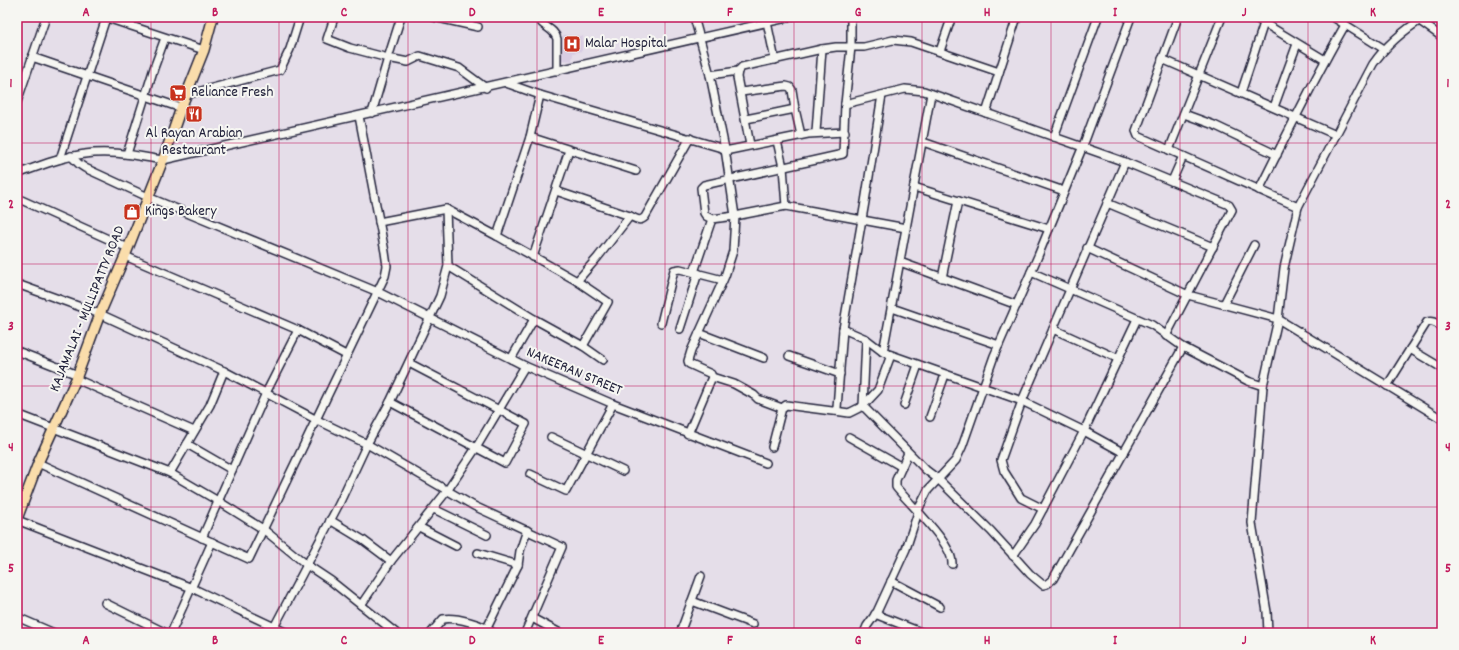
<svg xmlns="http://www.w3.org/2000/svg" width="1459" height="650" viewBox="0 0 1459 650" font-family="Dekko,sans-serif">
<style>
.built{fill:#d9cde3}
.lines{fill:none;stroke-linecap:round;stroke-linejoin:round}
.minor-casing{stroke:#22223b;stroke-width:10}
.major-casing{stroke:#22223b;stroke-width:12}
.minor{stroke:#f6f6f2;stroke-width:7}
.major{stroke:#faddab;stroke-width:9}
.grid{fill:none;stroke:#c2185b;stroke-width:1;stroke-opacity:0.55}
.labels{text-anchor:middle;dominant-baseline:central;stroke-width:4;stroke-linejoin:round;paint-order:stroke}
.poi-label{font-size:15px;fill:#22223b;stroke:#f6f6f2;text-anchor:start}
.street-label{font-size:15px;fill:#22223b;stroke:#f6f6f2}
.neatline{fill:none;stroke:#c2185b;stroke-width:1.5}
.grid-label{font-size:13px;text-anchor:middle;font-weight:bold;fill:#c2185b}
</style>
<rect width="100%" height="100%" fill="#e5dee9"/>
<filter id="ink" filterUnits="userSpaceOnUse"><feTurbulence type="fractalNoise" baseFrequency=".025" numOctaves="2"/><feDisplacementMap in="SourceGraphic" scale="8" xChannelSelector="R" yChannelSelector="G"/><feConvolveMatrix kernelMatrix="1 2 1 2 8 2 1 2 1" color-interpolation-filters="sRGB"/></filter>
<g filter="url(#ink)">
<path class="built" d="M563 35 583 36 582 51 573 53 572 61 561 60Z"/>
<g class="lines">
<g class="minor-casing">
<g id="minor">
<path d="M104 17 204 50"/>
<path d="M331 17 334 18 327 39 350 48 388 58 372 113"/>
<path d="M401 17 388 58 408 62 420 56 459 68 486 88"/>
<path d="M434 17 478 27"/>
<path d="M539 17C540 27 554 27 557 39V71"/>
<path d="M851 17V47L845 104 843 154 704 185 701 188 704 213 706 216 712 219 735 216 786 206 906 228"/>
<path d="M1178 17 1136 131 1138 136 1298 207"/>
<path d="M1254 17 1325 60"/>
<path d="M1333 17 1384 49"/>
<path d="M1414 17 1442 37"/>
<path d="M767 22 775 60"/>
<path d="M940 51 950 22V17"/>
<path d="M32 57 181 108"/>
<path d="M1162 59 1336 135"/>
<path d="M710 75 738 71"/>
<path d="M506 83 540 95 725 149"/>
<path d="M741 92 786 86 790 87 792 90 795 109 801 135"/>
<path d="M1241 93 1264 23"/>
<path d="M931 94 883 352 1022 401 1084 431 1124 453"/>
<path d="M186 95 280 70 290 49 300 17"/>
<path d="M540 95 530 137 497 236 577 281 598 257 630 216C636 219 640 222 645 217L690 138"/>
<path d="M17 102 46 17"/>
<path d="M845 104 905 89 924 91 1125 162 1022 401 1001 460 1004 471 1021 498 1043 509"/>
<path d="M1274 107 1297 44"/>
<path d="M986 113 1017 17"/>
<path d="M1184 114 1214 125 1277 155"/>
<path d="M746 119 795 109"/>
<path d="M816 132 822 49"/>
<path d="M530 137 636 171"/>
<path d="M1054 137 1098 17"/>
<path d="M777 141 783 167 786 206"/>
<path d="M923 142 1064 191"/>
<path d="M750 145 737 77 738 71 742 67 822 49 836 47H864L893 40 911 42 999 72"/>
<path d="M1169 150 1222 17"/>
<path d="M725 151 808 134 845 132"/>
<path d="M127 154 154 68 165 38"/>
<path d="M71 156 79 164 85 168 148 197 378 292 525 366 613 404 766 463"/>
<path d="M60 159 106 18"/>
<path d="M1125 162 1229 205 1232 210 1166 336"/>
<path d="M17 174C39 166 62 157 85 154 111 150 137 156 163 160L791 17"/>
<path d="M1172 181 1183 156"/>
<path d="M914 187 1049 229"/>
<path d="M1259 190C1287 134 1314 79 1345 25"/>
<path d="M556 191 630 216"/>
<path d="M17 198 128 248"/>
<path d="M1107 203 1213 247"/>
<path d="M379 222 446 209 497 236"/>
<path d="M1087 248 1188 295 1278 319 1442 419"/>
<path d="M125 256 298 330 346 355"/>
<path d="M533 257 569 150"/>
<path d="M900 262 1017 305"/>
<path d="M448 266 534 319 583 346 603 360"/>
<path d="M694 272 712 219"/>
<path d="M1031 272 1152 325 1183 347 1248 381 1263 386"/>
<path d="M942 278 958 201"/>
<path d="M577 281 608 302 583 346"/>
<path d="M17 284 100 314 224 371 315 419 367 444 474 506 562 547 525 633"/>
<path d="M1224 304 1254 245"/>
<path d="M892 308 999 345"/>
<path d="M661 323 674 270 680 269 723 280"/>
<path d="M680 329 698 273"/>
<path d="M843 329 866 339 883 352"/>
<path d="M1053 329 1119 359"/>
<path d="M699 333 764 358"/>
<path d="M1410 349 1442 368"/>
<path d="M17 351 78 375"/>
<path d="M891 355 878 390 863 406 926 470 938 479 991 531 1030 574 1043 585 1047 584 1053 579 1183 347"/>
<path d="M789 356 840 374"/>
<path d="M511 359 534 319"/>
<path d="M712 377 734 384 754 395 758 399 782 408"/>
<path d="M76 379 194 431"/>
<path d="M1387 386 1427 322C1433 320 1437 324 1442 327"/>
<path d="M390 402 505 463 526 424 409 363"/>
<path d="M904 405 918 365"/>
<path d="M835 411 849 413 863 406 866 339"/>
<path d="M17 414 170 473 218 501 263 529 307 565 331 581 396 633"/>
<path d="M930 417 945 375"/>
<path d="M688 434 712 377 711 374 689 364 688 361 691 351 725 276 733 251 735 216 725 149 710 75 694 17"/>
<path d="M551 437 623 471"/>
<path d="M849 437 902 467"/>
<path d="M187 444 232 470"/>
<path d="M772 447 782 408 786 405 832 411H835L837 408 843 329 865 202 882 95"/>
<path d="M908 453 896 480V487C909 504 953 543 952 564"/>
<path d="M38 463 249 559 385 276 387 266 385 252 359 116"/>
<path d="M170 473 210 405 224 371"/>
<path d="M530 474 566 491 613 404"/>
<path d="M434 509 487 535"/>
<path d="M17 520 192 588 287 633"/>
<path d="M330 520 363 540 391 561"/>
<path d="M419 527 456 546"/>
<path d="M202 538 266 393 298 330"/>
<path d="M478 553 518 565"/>
<path d="M1013 556 1035 524 1084 431 1137 319"/>
<path d="M891 581 940 607"/>
<path d="M692 601 753 624"/>
<path d="M105 603 166 633"/>
<path d="M361 605 391 561 447 491 476 448 525 366"/>
<path d="M875 614 923 633"/>
<path d="M17 617 54 633"/>
<path d="M532 618 560 633"/>
<path d="M487 628 518 565 520 551 527 530"/>
<path d="M171 633 212 542"/>
<path d="M271 633 339 504 367 444 390 402 440 296 448 266 446 209"/>
<path d="M431 633 443 619C456 617 483 624 493 633"/>
<path d="M680 633 701 576"/>
<path d="M864 633 867 626 877 612 906 549 920 506 928 490 956 460 962 447 994 356 1038 256 1083 146 1131 17"/>
<path d="M1268 633 1267 612 1252 523 1263 386 1278 319 1284 268 1298 207 1373 64C1387 44 1404 30 1425 17"/>
</g>
</g>
<g class="major-casing">
<path id="major" d="M17 519 38 463 76 379 100 314 125 256 163 160 181 108 204 50 213 17"/>
</g>
<use href="#minor" class="minor"/>
<use href="#major" class="major"/>
</g>
</g>
<path class="grid" d="M151 17V633M279 17V633M408 17V633M537 17V633M665 17V633M794 17V633M922 17V633M1051 17V633M1180 17V633M1308 17V633M17 143H1442M17 264H1442M17 386H1442M17 507H1442"/>
<defs>
<g id="hospital-square" transform="scale(0.9)"><rect x="-9" y="-9" width="18" height="18" rx="4" fill="#c8321e" stroke="#f6f6f2"/><path d="M-5-5h3v3.5h4V-5h3V5h-3V1.5h-4V5h-3Z" fill="#fff"/></g>
<g id="supermarket-square" transform="scale(0.9)"><rect x="-9" y="-9" width="18" height="18" rx="4" fill="#c8321e" stroke="#f6f6f2"/><path d="M-6-5.5h2.5l.6 2H6L4.5 2H-2.5L-4.4-4H-6ZM-1.5 3.2a1.3 1.3 0 1 0 .1 0ZM3 3.2a1.3 1.3 0 1 0 .1 0Z" fill="#fff"/></g>
<g id="restaurant-square" transform="scale(0.9)"><rect x="-9" y="-9" width="18" height="18" rx="4" fill="#c8321e" stroke="#f6f6f2"/><path d="M-5-6h1v4h1v-4h1v4h1v-4h1v5L-1.5 .5V6h-2V.5L-5-1ZM5-6V6H3V1.5H1.5Q1.5-4 5-6Z" fill="#fff"/></g>
<g id="shop-square" transform="scale(0.9)"><rect x="-9" y="-9" width="18" height="18" rx="4" fill="#c8321e" stroke="#f6f6f2"/><path d="M-5-2.5h2.3a2.7 3.5 0 0 1 5.4 0H5L5.5 6h-11ZM-1.5-2.5h3a1.5 2.3 0 0 0-3 0Z" fill="#fff"/></g>
</defs>
<g fill-rule="evenodd">
<use href="#hospital-square" x="572" y="44"/>
<use href="#supermarket-square" x="178" y="93"/>
<use href="#restaurant-square" x="194" y="114"/>
<use href="#shop-square" x="132" y="212"/>
</g>
<g class="labels">
<g class="poi-label">
<text x="585" y="44">Malar Hospital</text>
<text x="191" y="93">Reliance Fresh</text>
<text x="194" y="134" text-anchor="middle">Al Rayan Arabian<tspan x="194" dy="17">Restaurant</tspan></text>
<text x="145" y="212">Kings Bakery</text>
</g>
<g class="street-label">
<text transform="translate(88 309) rotate(-68)">KAJAMALAI - MULLIPATTY ROAD</text>
<text transform="translate(574 372) rotate(23)">NAKEERAN STREET</text>
</g>
</g>
<rect width="1459" height="650" fill="none" stroke="#f6f6f2" stroke-width="44"/>
<rect x="22" y="22" width="1415" height="606" class="neatline"/>
<g class="grid-label">
<text x="86" y="16">A</text>
<text x="215" y="16">B</text>
<text x="344" y="16">C</text>
<text x="472" y="16">D</text>
<text x="601" y="16">E</text>
<text x="730" y="16">F</text>
<text x="858" y="16">G</text>
<text x="987" y="16">H</text>
<text x="1115" y="16">I</text>
<text x="1244" y="16">J</text>
<text x="1373" y="16">K</text>
<text x="11" y="87">1</text>
<text x="1448" y="87">1</text>
<text x="11" y="208">2</text>
<text x="1448" y="208">2</text>
<text x="11" y="330">3</text>
<text x="1448" y="330">3</text>
<text x="11" y="451">4</text>
<text x="1448" y="451">4</text>
<text x="11" y="572">5</text>
<text x="1448" y="572">5</text>
<text x="86" y="644">A</text>
<text x="215" y="644">B</text>
<text x="344" y="644">C</text>
<text x="472" y="644">D</text>
<text x="601" y="644">E</text>
<text x="730" y="644">F</text>
<text x="858" y="644">G</text>
<text x="987" y="644">H</text>
<text x="1115" y="644">I</text>
<text x="1244" y="644">J</text>
<text x="1373" y="644">K</text>
</g>
</svg>
